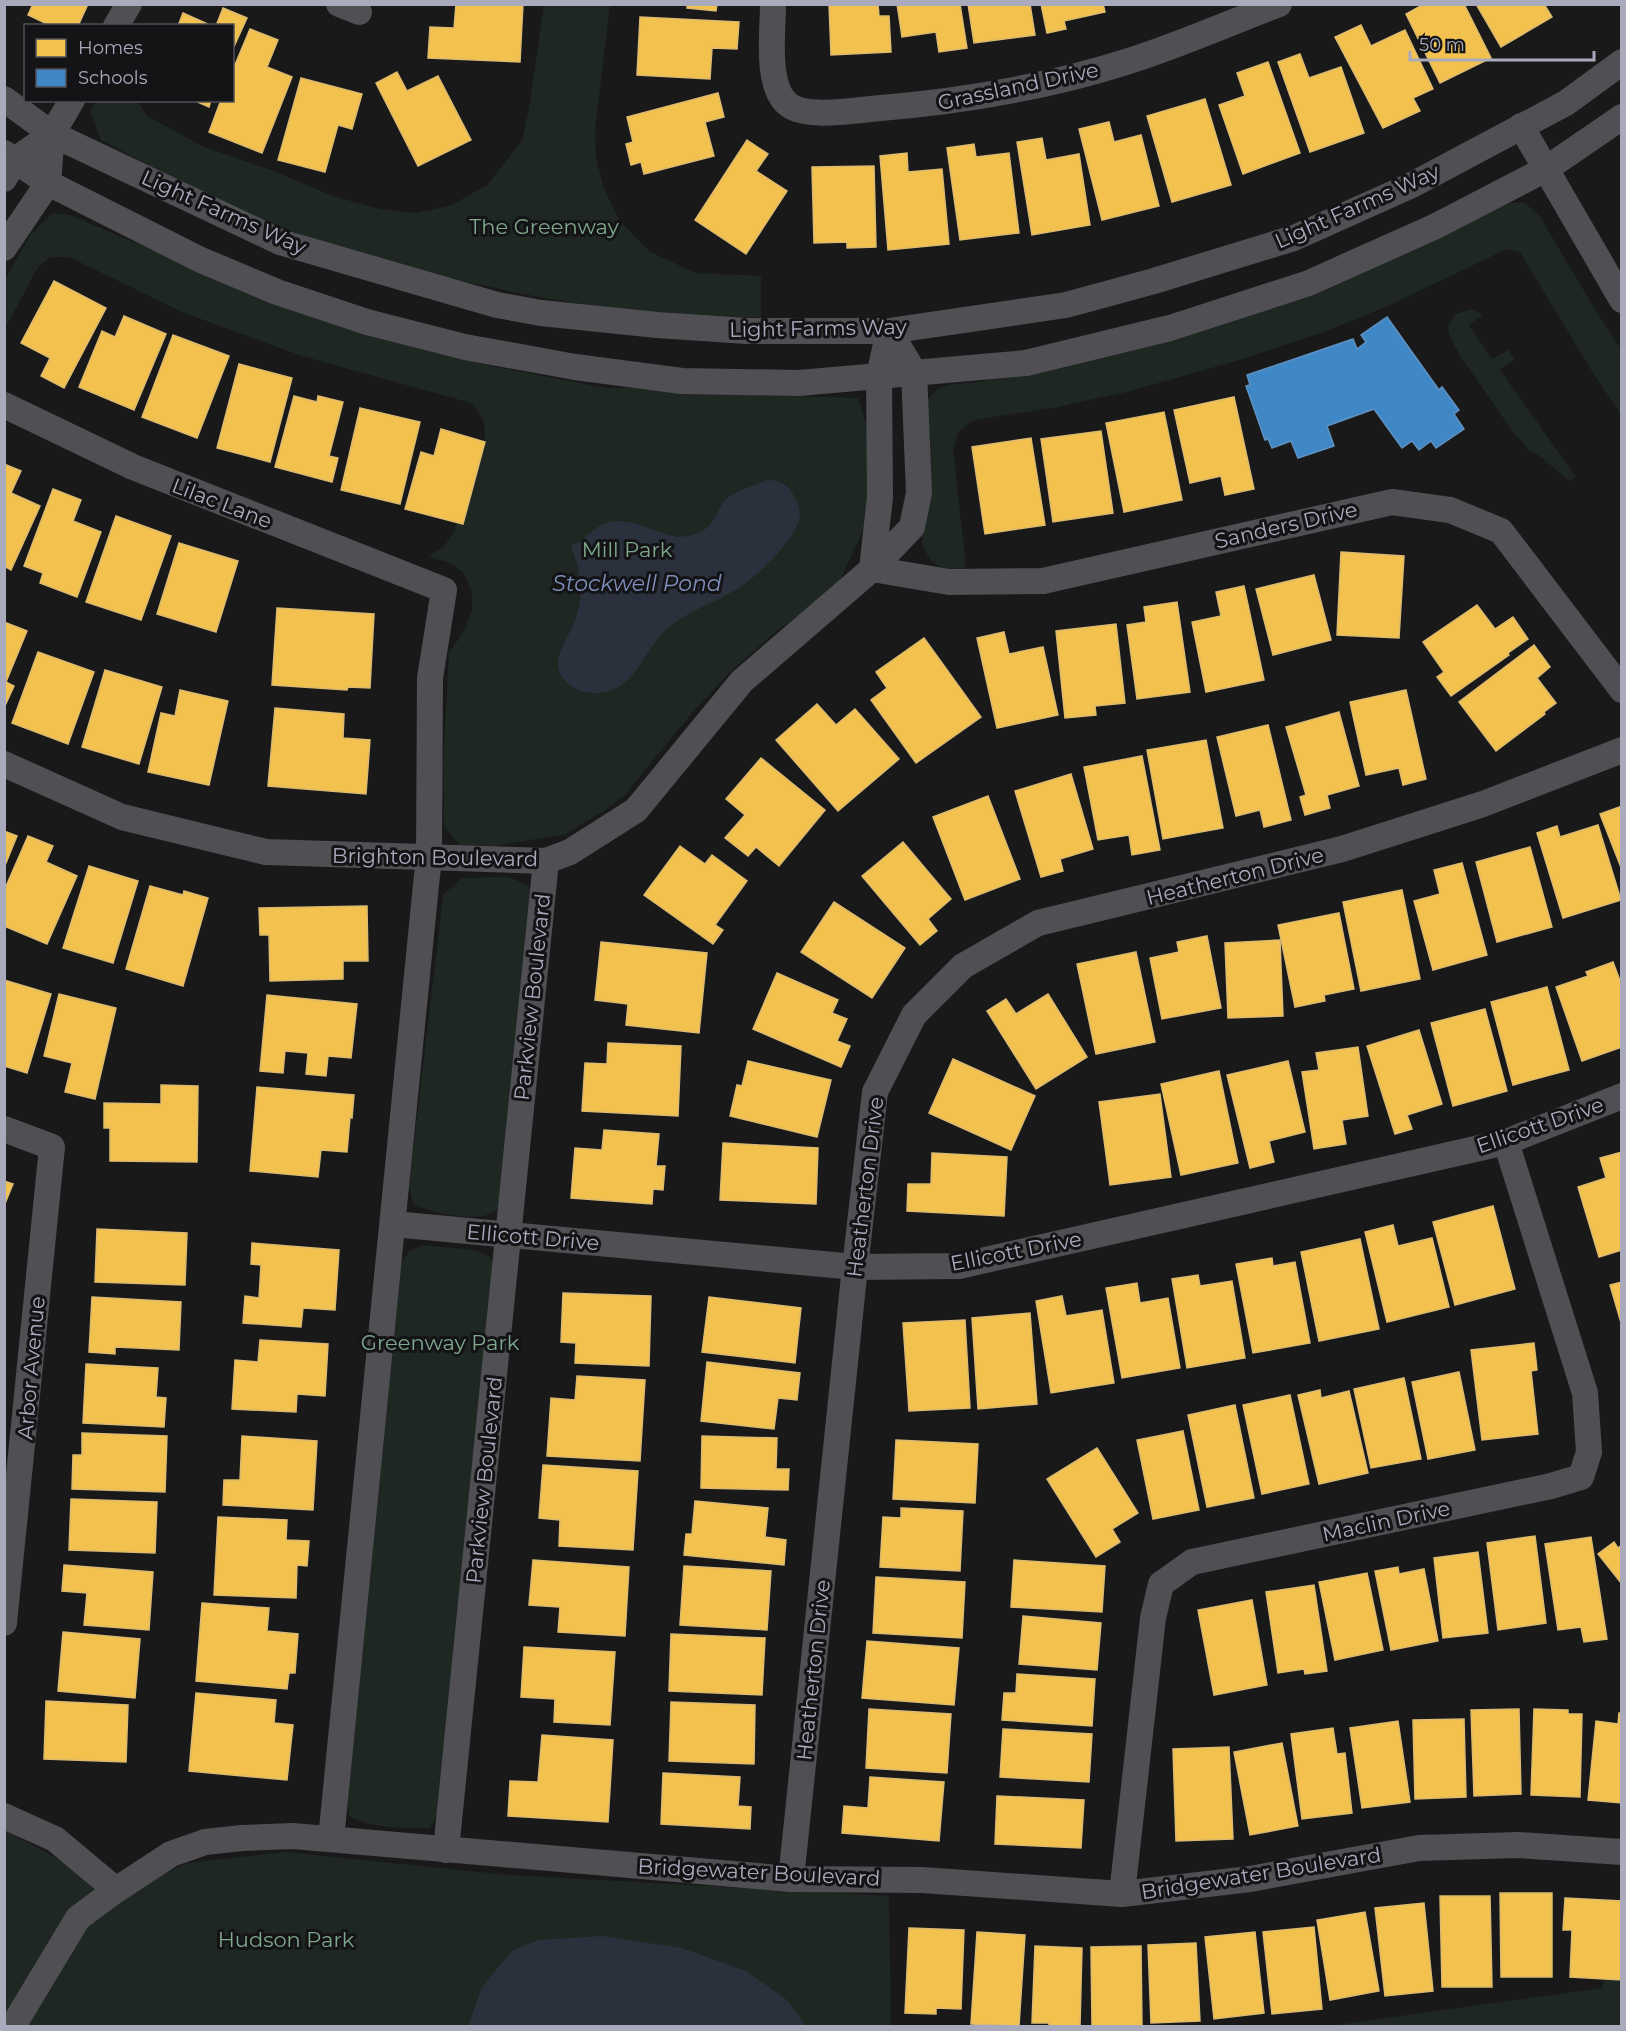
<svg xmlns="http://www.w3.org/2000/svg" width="1626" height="2031" viewBox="0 0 1626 2031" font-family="Montserrat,sans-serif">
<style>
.green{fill:#1e2722}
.water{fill:#2a313d}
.homes{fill:#f2c14e;stroke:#dcba6f;stroke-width:1.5}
.schools{fill:#3f88c5;stroke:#5f92c2;stroke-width:1.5}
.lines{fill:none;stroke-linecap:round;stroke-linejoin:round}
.minor{stroke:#4f4f54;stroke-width:26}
.labels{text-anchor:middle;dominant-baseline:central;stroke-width:6;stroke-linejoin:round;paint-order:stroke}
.street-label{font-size:21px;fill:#a9aabc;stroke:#141316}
.park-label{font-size:21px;fill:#7ea88b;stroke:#141316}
.water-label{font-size:22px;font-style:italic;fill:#7d8fba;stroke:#141316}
</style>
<rect width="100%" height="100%" fill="#19191a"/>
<g class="green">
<path d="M544 5H610L595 130 596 156 603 186 619 220 650 252 696 273 761 276V317H671L543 298 419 272 304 236 208 197 101 140 90 112 96 101H137L147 116 204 147 271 170 333 196 380 209 416 213 452 205 487 185 522 141 529 108Z"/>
<path d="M1507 202 1525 203 1539 215 1596 311 1621 349V414L1596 378 1520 252 1507 249 1390 305 1324 332 1243 359 1127 392 1057 407 974 420 959 431 953 449 966 567C942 572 932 567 922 544L923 407C938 380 953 385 980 382L1256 313 1315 295 1442 235Z"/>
<path d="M53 213 70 215 272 301 331 323 491 366 606 388H683L789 396 858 398 868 430 870 481 866 524 836 589 779 629 729 673 692 713 625 795 605 810 566 834 494 846 460 845 444 826 443 762 449 652 463 633 472 611V593L464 573 450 563 429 557 445 545 454 532 485 438C485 422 482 415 471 403L302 356 182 312 69 257H51L38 267 5 329V279L31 234Z"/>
<path d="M1472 309 1481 313 1482 316 1469 325 1492 359 1508 350 1515 359 1500 370 1576 477 1569 481 1541 457 1528 449 1513 432 1459 354 1450 337 1448 327 1455 314Z"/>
<path d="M510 877 528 886 535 898 502 1205C498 1208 494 1212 490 1214 472 1222 430 1212 413 1204L409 1185 443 895 462 878Z"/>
<path d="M424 1245 476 1250 491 1258 495 1272 441 1812 429 1828C403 1829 374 1828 350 1817L347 1803 400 1265 409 1251Z"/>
<path d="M5 1830 71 1866 104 1899 188 1863 285 1852 509 1875 889 1896 891 2026H5Z"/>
<path d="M1621 1903V2026H1329L1602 1988Z"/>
</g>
<g class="water">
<path d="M767 480C781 480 789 485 795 498 799 504 801 512 799 520 793 543 753 581 732 592 710 604 687 612 668 628 642 650 636 695 592 693 584 692 577 691 571 686 545 666 564 646 573 625 577 617 579 608 580 599 583 580 577 563 571 545 586 544 593 521 619 521 648 521 673 549 704 530 714 524 718 509 725 500 733 492 756 485 767 480Z"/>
<path d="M602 1936 682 1948 746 1971 787 2000 806 2026H468L482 1987 513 1950 539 1940Z"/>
</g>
<g class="homes">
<path d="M33 4H88L78 26H51L28 15Z"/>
<path d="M456 4H523L520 62 428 58 430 27 454 28Z"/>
<path d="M687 4H717L716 11 687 8Z"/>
<path d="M829 4H878L879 16H889L891 52 831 55Z"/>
<path d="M897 4H960L967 48 939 52 936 32 902 37Z"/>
<path d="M968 4H1030L1035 35 974 43Z"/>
<path d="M1041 4H1103L1105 12 1064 21 1066 29 1047 33Z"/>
<path d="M1424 4H1464L1491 58 1440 83 1406 14Z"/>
<path d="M1476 4H1544L1552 17 1501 47Z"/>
<path d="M223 8 247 18 232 51V26H216Z"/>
<path d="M183 13 212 26H178Z"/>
<path d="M640 17 739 22 737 49 712 48 710 79 637 75Z"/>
<path d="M1361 25 1371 46 1405 30 1433 89 1413 98 1420 111 1383 128 1335 37Z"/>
<path d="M250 29 278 40 267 67 292 77 262 153 209 132 221 100H232V72Z"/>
<path d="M1300 54 1309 78 1341 67 1364 133 1310 152 1278 62Z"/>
<path d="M1268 62 1300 153 1243 174 1219 105 1245 96 1237 73Z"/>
<path d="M397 72 407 91 438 76 471 140 418 166 376 83Z"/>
<path d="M301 78 362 94 352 129 338 125 325 172 278 160Z"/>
<path d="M718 93 724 117 705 122 714 156 644 174 641 162 631 165 626 144 633 142 627 117Z"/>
<path d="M1205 99 1231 185 1172 202 1147 116Z"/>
<path d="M193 100H211L209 107Z"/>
<path d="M1109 122 1114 142 1141 135 1159 206 1102 220 1079 129Z"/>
<path d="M1042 138 1046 160 1079 154 1090 225 1032 235 1017 142Z"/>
<path d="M747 140 768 154 756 171 787 191 746 254 695 220Z"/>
<path d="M974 144 976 157 1009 153 1019 233 960 240 947 148Z"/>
<path d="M907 153 908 172 942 169 949 244 888 250 880 156Z"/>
<path d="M874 166 876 247 847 248V242L814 243 812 167Z"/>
<path d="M54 281 106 308 64 388 41 376 50 358 21 343Z"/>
<path d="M124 316 166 334 134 410 79 387 102 331 115 337Z"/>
<path d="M173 335 229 356 197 438 142 417Z"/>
<path d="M239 364 292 378 270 462 217 448Z"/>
<path d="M294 396 317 402 318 396 343 402 329 456 338 458 332 482 275 467Z"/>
<path d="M1234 397 1254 489 1225 495 1221 476 1190 483 1174 410Z"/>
<path d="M360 408 420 422 400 504 341 490Z"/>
<path d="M1164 412 1182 500 1124 512 1106 423Z"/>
<path d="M441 429 485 442 463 524 405 509 421 452 434 456Z"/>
<path d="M1101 431 1113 513 1053 522 1041 439Z"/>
<path d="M1031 438 1045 525 985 534 972 447Z"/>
<path d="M4 464 21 471 11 493 40 506 11 570 4 566Z"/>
<path d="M53 489 81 500 73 521 101 532 77 597 40 583 43 573 24 566Z"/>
<path d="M116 516 171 536 141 620 86 602Z"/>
<path d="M179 543 238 561 216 632 157 614Z"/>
<path d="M1341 552 1404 556 1399 638 1337 635Z"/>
<path d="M1314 575 1331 640 1273 655 1256 589Z"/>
<path d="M1244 586 1264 680 1206 692 1192 622 1221 616 1216 592Z"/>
<path d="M1177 602 1190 692 1137 699 1127 625 1146 622 1144 607Z"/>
<path d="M1477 605 1495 629 1513 617 1528 639 1508 653 1509 655 1451 696 1437 677 1444 672 1423 642Z"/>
<path d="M277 608 374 614 370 688 348 687 347 690 272 685Z"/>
<path d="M4 622 27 631 6 682 14 686 4 708Z"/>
<path d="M1116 624 1125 703 1095 706 1096 715 1065 718 1056 631Z"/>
<path d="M1004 632 1009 654 1043 647 1058 715 997 728 977 638Z"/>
<path d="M924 638 981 717 916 763 871 700 887 688 876 672Z"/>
<path d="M1534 645 1550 667 1537 678 1556 703 1544 712 1545 714 1496 751 1459 702Z"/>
<path d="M38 652 94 672 68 744 12 723Z"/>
<path d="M105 670 162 687 139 764 82 747Z"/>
<path d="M180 690 228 701 209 785 148 772 161 713 175 716Z"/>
<path d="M1406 690 1426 779 1403 785 1399 768 1366 775 1350 702Z"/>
<path d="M817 704 836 725 855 709 899 759 838 811 776 740Z"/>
<path d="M275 708 344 714 343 738 370 740 366 794 268 786Z"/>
<path d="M1339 712 1359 786 1327 795 1330 808 1305 815 1300 797 1306 795 1286 727Z"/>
<path d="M1268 725 1291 820 1264 827 1260 810 1236 816 1217 737Z"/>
<path d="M1206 740 1223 828 1163 839 1147 750Z"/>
<path d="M1142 756 1160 850 1132 855 1129 835 1098 840 1084 767Z"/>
<path d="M761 758 825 810 779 866 756 847 748 856 725 838 745 815 726 799Z"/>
<path d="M1071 774 1093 849 1060 859 1063 871 1041 877 1015 791Z"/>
<path d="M988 796 1020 879 965 900 933 817Z"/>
<path d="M1622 806V870L1600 814Z"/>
<path d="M1598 825 1621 900 1563 918 1537 833 1557 826 1560 837Z"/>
<path d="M4 831 17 836 4 868Z"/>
<path d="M28 836 53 846 46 862 77 876 47 944 4 926V891Z"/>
<path d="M903 842 951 899 928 919 937 931 920 945 862 876Z"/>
<path d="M680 846 705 864 712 855 747 881 715 925 723 930 713 944 644 895Z"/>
<path d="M1530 847 1552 927 1497 942 1476 862Z"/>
<path d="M1462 863 1487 955 1433 970 1414 901 1440 894 1434 870Z"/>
<path d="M89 866 138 881 113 963 63 948Z"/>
<path d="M150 886 183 895 184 891 208 898 183 986 126 969Z"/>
<path d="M1402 890 1420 979 1361 991 1343 902Z"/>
<path d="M834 902 905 948 872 998 801 952Z"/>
<path d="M367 906 368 961H343V979L270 981 269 935H260L259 908Z"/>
<path d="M1339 913 1354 989 1324 995 1325 1001 1295 1007 1278 925Z"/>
<path d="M1207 936 1221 1008 1162 1019 1150 958 1179 952 1177 942Z"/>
<path d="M1280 940 1283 1016 1228 1018 1225 943Z"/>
<path d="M601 942 707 953 699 1033 626 1025 628 1004 595 1000Z"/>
<path d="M1136 952 1155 1042 1096 1054 1077 964Z"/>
<path d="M1613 962 1622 986V1047L1582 1061 1556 987 1588 976 1586 972Z"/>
<path d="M777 973 838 1000 832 1013 847 1019 837 1041 850 1046 841 1067 753 1029Z"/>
<path d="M4 980 51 994 27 1073 4 1066Z"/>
<path d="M1547 987 1569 1070 1513 1085 1491 1002Z"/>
<path d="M59 994 116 1008 95 1099 65 1092 72 1063 44 1056Z"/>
<path d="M1048 994 1087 1057 1036 1089 987 1011 1006 999 1016 1014Z"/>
<path d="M267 995 357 1004 351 1058 328 1056 326 1076 306 1074 308 1053 285 1051 283 1073 260 1071Z"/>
<path d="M1485 1009 1507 1091 1453 1106 1431 1023Z"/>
<path d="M1419 1030 1442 1104 1407 1115 1412 1129 1395 1134 1367 1046Z"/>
<path d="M608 1043 681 1046 678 1116 582 1111 585 1063 607 1064Z"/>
<path d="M1358 1047 1368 1116 1342 1120 1346 1144 1314 1149 1302 1072 1319 1070 1316 1053Z"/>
<path d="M953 1059 1035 1096 1011 1150 929 1113Z"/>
<path d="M748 1061 831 1080 817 1137 730 1116 737 1085 742 1086Z"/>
<path d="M1288 1061 1305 1132 1269 1141 1274 1162 1250 1168 1227 1075Z"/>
<path d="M1219 1071 1238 1163 1181 1175 1161 1084Z"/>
<path d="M161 1085 198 1086 197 1162 110 1161V1128H104V1103L161 1104Z"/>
<path d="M257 1087 354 1095 352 1118 350 1117 347 1152 321 1150 318 1177 250 1171Z"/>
<path d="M1160 1094 1171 1177 1110 1185 1099 1102Z"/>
<path d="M604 1130 659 1134 656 1166H665L663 1190 653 1189 652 1204 571 1198 575 1148 602 1150Z"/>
<path d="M723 1143 818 1148 816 1204 720 1200Z"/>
<path d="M1622 1152V1250L1599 1257 1578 1187 1606 1178 1600 1158Z"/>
<path d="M932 1153 1007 1157 1004 1216 907 1211 908 1184H931Z"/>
<path d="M4 1181 13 1184 4 1206Z"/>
<path d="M1493 1206 1515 1289 1455 1305 1433 1222Z"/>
<path d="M1393 1225 1398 1246 1432 1238 1449 1307 1387 1322 1365 1232Z"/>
<path d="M97 1229 187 1233 185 1285 95 1282Z"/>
<path d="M1360 1239 1379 1329 1319 1341 1301 1252Z"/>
<path d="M252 1243 339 1250 335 1310 303 1308 301 1327 243 1323 245 1296 259 1298 261 1265 251 1264Z"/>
<path d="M1272 1258 1273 1266 1295 1262 1310 1343 1253 1353 1236 1264Z"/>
<path d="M1198 1275 1200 1286 1232 1281 1245 1358 1187 1368 1172 1279Z"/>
<path d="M1622 1282V1326L1610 1285Z"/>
<path d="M1137 1283 1140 1303 1168 1298 1180 1368 1122 1378 1106 1288Z"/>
<path d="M563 1293 651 1296 649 1366 575 1363 576 1343 561 1342Z"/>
<path d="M1062 1296 1066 1316 1102 1310 1114 1383 1051 1393 1036 1301Z"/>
<path d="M92 1297 181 1302 179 1350 115 1347V1354L89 1352Z"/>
<path d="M709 1297 801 1308 795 1363 702 1352Z"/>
<path d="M1030 1313 1037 1404 978 1409 972 1318Z"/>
<path d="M965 1320 970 1408 909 1411 903 1323Z"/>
<path d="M260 1340 328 1344 325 1396 297 1394 296 1412 232 1409 235 1360 258 1362Z"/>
<path d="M1534 1343 1537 1370 1531 1371 1538 1434 1482 1440 1471 1350Z"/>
<path d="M707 1362 800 1373 797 1400 778 1398 774 1429 701 1421Z"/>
<path d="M86 1364 158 1368 156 1397 166 1398 164 1427 83 1423Z"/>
<path d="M1459 1372 1475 1450 1428 1459 1412 1382Z"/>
<path d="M577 1376 645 1380 640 1461 547 1456 551 1398 575 1400Z"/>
<path d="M1404 1378 1421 1459 1371 1468 1354 1389Z"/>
<path d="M1320 1390 1321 1398 1349 1391 1368 1473 1319 1484 1298 1395Z"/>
<path d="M1290 1395 1309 1484 1262 1494 1243 1405Z"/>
<path d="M1235 1405 1254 1498 1207 1507 1188 1415Z"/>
<path d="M1183 1431 1199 1510 1153 1519 1137 1440Z"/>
<path d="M82 1433 167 1436 165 1492 72 1489 73 1455H82Z"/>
<path d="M242 1436 317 1441 313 1510 223 1505 224 1480H240Z"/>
<path d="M702 1436 777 1438 776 1469H789L788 1490 701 1488Z"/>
<path d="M896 1440 978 1444 975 1503 893 1499Z"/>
<path d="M1097 1448 1138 1513 1112 1529 1120 1542 1096 1557 1047 1479Z"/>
<path d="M543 1465 638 1471 633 1550 559 1546 560 1520 539 1518Z"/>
<path d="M71 1499 157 1502 155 1553 69 1550Z"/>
<path d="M695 1501 768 1508 765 1537 786 1540 784 1565 684 1555 686 1534H692Z"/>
<path d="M901 1508 963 1511 960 1571 880 1567 883 1517 901 1518Z"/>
<path d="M218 1517 287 1520 286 1540 309 1541 307 1566 297 1565 296 1598 214 1595Z"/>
<path d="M1535 1536 1546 1623 1498 1630 1487 1543Z"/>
<path d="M1591 1537 1607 1639 1584 1642 1581 1627 1558 1630 1545 1544Z"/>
<path d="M1614 1542 1618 1548 1622 1545V1584L1598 1554Z"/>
<path d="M1478 1552 1488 1633 1443 1638 1434 1558Z"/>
<path d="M533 1560 629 1567 625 1636 558 1632 560 1607 529 1605Z"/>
<path d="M1014 1560 1105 1566 1102 1612 1011 1607Z"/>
<path d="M64 1565 153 1572 149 1630 84 1625 87 1593 62 1591Z"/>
<path d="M684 1566 771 1571 767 1630 680 1625Z"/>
<path d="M1398 1567 1399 1574 1424 1569 1438 1641 1391 1650 1375 1571Z"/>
<path d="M1367 1573 1383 1650 1335 1660 1319 1582Z"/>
<path d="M876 1577 965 1582 962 1638 873 1633Z"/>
<path d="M1314 1585 1327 1671 1305 1674 1304 1669 1278 1673 1266 1592Z"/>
<path d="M1252 1600 1267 1685 1214 1695 1198 1610Z"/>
<path d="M202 1603 269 1608 267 1631 298 1634 295 1673H289L287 1689 196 1681Z"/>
<path d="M1023 1616 1101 1623 1097 1670 1019 1664Z"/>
<path d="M63 1632 140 1639 135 1698 58 1691Z"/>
<path d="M671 1634 765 1638 762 1695 669 1691Z"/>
<path d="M867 1641 959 1648 954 1705 862 1698Z"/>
<path d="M524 1647 615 1652 610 1725 554 1722 555 1699 521 1697Z"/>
<path d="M1017 1674 1095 1679 1092 1726 1002 1720 1004 1693H1016Z"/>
<path d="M196 1693 276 1700 274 1723 293 1725 287 1780 189 1771Z"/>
<path d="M46 1701 128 1705 126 1762 44 1759Z"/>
<path d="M671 1702 755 1705 754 1764 669 1761Z"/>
<path d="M869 1709 951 1714 947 1773 866 1768Z"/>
<path d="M1519 1709 1521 1794 1474 1796 1471 1710Z"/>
<path d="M1534 1709 1568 1710V1714H1582L1580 1797 1531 1795Z"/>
<path d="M1619 1713H1622V1803L1588 1800 1596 1721 1618 1724Z"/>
<path d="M1464 1719 1466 1797 1415 1799 1413 1720Z"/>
<path d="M1398 1721 1410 1802 1362 1808 1350 1728Z"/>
<path d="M1333 1728 1337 1754 1345 1753 1352 1813 1302 1819 1291 1734Z"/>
<path d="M1003 1729 1092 1734 1089 1782 1000 1777Z"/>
<path d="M542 1735 613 1740 608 1822 508 1816 510 1781 538 1782Z"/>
<path d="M1282 1743 1298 1826 1250 1835 1234 1752Z"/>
<path d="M1229 1747 1233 1839 1176 1841 1173 1749Z"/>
<path d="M663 1773 740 1777 738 1806 751 1807 750 1829 661 1824Z"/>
<path d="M870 1777 944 1782 939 1841 842 1833 844 1806 868 1808Z"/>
<path d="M997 1796 1084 1800 1081 1848 995 1844Z"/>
<path d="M1500 1893H1552V1977H1501Z"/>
<path d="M1440 1896H1490L1492 1987H1442Z"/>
<path d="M1565 1898 1622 1901V1980L1570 1977 1572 1930H1563Z"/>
<path d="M1424 1903 1433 1991 1385 1996 1375 1908Z"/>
<path d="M1365 1912 1379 1991 1330 2000 1317 1920Z"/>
<path d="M1314 1927 1322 2009 1272 2014 1263 1932Z"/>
<path d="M909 1928 964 1930 961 2009 936 2008V2014L905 2013Z"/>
<path d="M977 1932 1025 1935 1019 2026 971 2024Z"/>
<path d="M1255 1932 1264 2013 1214 2019 1205 1937Z"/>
<path d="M1196 1943 1200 2021 1151 2023 1148 1945Z"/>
<path d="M1035 1946 1082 1948 1080 2026H1049V2023H1032Z"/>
<path d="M1141 1946 1142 2026H1092L1091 1947Z"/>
</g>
<path class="schools" d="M1387 317 1439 390 1442 387 1459 410 1454 414 1464 429 1436 448 1431 441 1419 450 1412 441 1402 448 1374 409 1327 426 1334 446 1298 458 1291 441 1272 448 1268 439 1265 440 1246 386 1250 385 1247 375 1353 339 1357 349 1366 342 1361 335Z"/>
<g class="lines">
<g class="minor">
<path d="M339 4 359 12"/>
<path d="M773 4C773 30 765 88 789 105 806 118 849 111 870 109 958 102 1045 88 1129 61 1180 45 1229 23 1279 4"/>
<path d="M116 26 129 4"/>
<path d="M4 99 52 134 280 242 497 305 541 313 657 325 747 331H889L1066 305 1154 281 1294 238 1412 185 1566 103 1622 62"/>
<path d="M1521 126 1622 300"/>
<path d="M4 153 48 183 201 260 277 292 367 322 465 347 575 367 682 381 799 383 1026 363 1170 328 1309 283 1436 226 1546 169 1622 117"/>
<path d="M4 179 15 160 52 134 72 100"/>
<path d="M4 248 48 183 52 134"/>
<path d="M4 405 133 467 444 590 430 678 429 858 426 885 331 1839"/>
<path d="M872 569 949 582 1043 581 1392 502 1450 510 1501 531 1622 690"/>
<path d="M872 569 880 497 879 376 889 331"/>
<path d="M4 764 122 817 266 852 546 861 570 852 636 810 742 681 872 569 912 527 919 493 914 372 889 331"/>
<path d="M4 1129 52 1147 4 1623"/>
<path d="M393 1224 855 1267 959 1266 1506 1142 1622 1096"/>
<path d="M4 1816 55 1839 116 1890"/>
<path d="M446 1850 546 861"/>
<path d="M791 1879 855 1267 875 1092 914 1015 963 966 1038 923 1342 849 1483 804 1622 750"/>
<path d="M1122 1894 1153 1618 1161 1584 1192 1562 1551 1486 1581 1477 1589 1452 1585 1393 1506 1142"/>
<path d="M13 2026 78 1918 116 1890 171 1854 205 1842 242 1838 293 1836 791 1879 922 1880 1122 1894 1250 1879 1419 1848 1518 1845 1622 1852"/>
</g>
</g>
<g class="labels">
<g class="street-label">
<text transform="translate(1018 86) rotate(-12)">Grassland Drive</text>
<text transform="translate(1357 206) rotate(-24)">Light Farms Way</text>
<text transform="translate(224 212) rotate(24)">Light Farms Way</text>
<text transform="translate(818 328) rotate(-1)">Light Farms Way</text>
<text transform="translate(222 503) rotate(21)">Lilac Lane</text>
<text transform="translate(1286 525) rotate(-13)">Sanders Drive</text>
<text transform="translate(435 857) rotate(1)">Brighton Boulevard</text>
<text transform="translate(1235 876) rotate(-14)">Heatherton Drive</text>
<text transform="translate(532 997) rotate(-84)">Parkview Boulevard</text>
<text transform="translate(1540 1125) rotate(-19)">Ellicott Drive</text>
<text transform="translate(865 1187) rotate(-83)">Heatherton Drive</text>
<text transform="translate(533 1237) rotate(5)">Ellicott Drive</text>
<text transform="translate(1016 1251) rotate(-11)">Ellicott Drive</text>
<text transform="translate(31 1368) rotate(-85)">Arbor Avenue</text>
<text transform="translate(484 1480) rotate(-84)">Parkview Boulevard</text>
<text transform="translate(1386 1521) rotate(-12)">Maclin Drive</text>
<text transform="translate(813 1670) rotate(-84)">Heatherton Drive</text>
<text transform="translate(759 1872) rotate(3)">Bridgewater Boulevard</text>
<text transform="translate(1261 1873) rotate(-9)">Bridgewater Boulevard</text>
</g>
<g class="park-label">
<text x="544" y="226">The Greenway</text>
<text x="627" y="549">Mill Park</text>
<text x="440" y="1342">Greenway Park</text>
<text x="286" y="1939">Hudson Park</text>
</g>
<g class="water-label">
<text x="637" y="583">Stockwell Pond</text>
</g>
</g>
<rect width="1626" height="2031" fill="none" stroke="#a9aabc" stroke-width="12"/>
<rect x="24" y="24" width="210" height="78" fill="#141316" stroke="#504f58" stroke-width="1.5"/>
<rect x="36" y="39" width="30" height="18" fill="#f2c14e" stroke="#504f58" stroke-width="1.5"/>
<text x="78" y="54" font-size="18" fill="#a9aabc">Homes</text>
<rect x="36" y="69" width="30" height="18" fill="#3f88c5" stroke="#504f58" stroke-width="1.5"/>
<text x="78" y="84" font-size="18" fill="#a9aabc">Schools</text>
<path d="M1410 51v9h184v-9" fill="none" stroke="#a9aabc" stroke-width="3"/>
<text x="1419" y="51" font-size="18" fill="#a9aabc" stroke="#141316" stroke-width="4.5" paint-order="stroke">50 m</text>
</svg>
